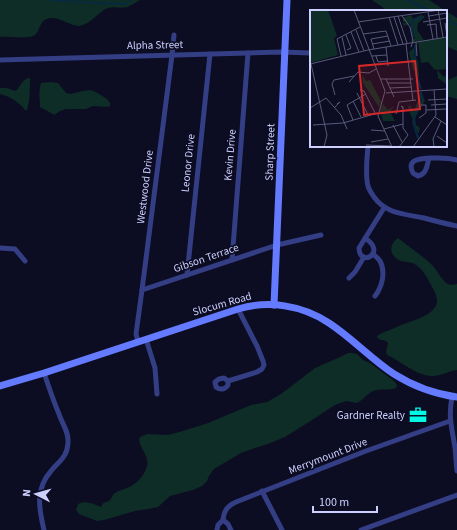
<svg xmlns="http://www.w3.org/2000/svg" width="457" height="530" viewBox="0 0 457 530" font-family="'Source Sans 3',sans-serif">
<style>
.green{fill:#0e2d26}
.lines{fill:none;stroke-linecap:round;stroke-linejoin:round}
.stream{stroke:#072945;stroke-width:1.5}
.street{stroke:#333e85;stroke-width:5}
.secondary{stroke:#647bff;stroke-width:7}
.labels{text-anchor:middle;dominant-baseline:central;stroke-width:3.5;stroke-linejoin:round;paint-order:stroke}
.street-label{font-size:11px;fill:#cdd0ff;stroke:#0c0c22}
.poi-label{font-size:11px;fill:#cdd0ff;stroke:#0c0c22;text-anchor:end}
.inset-river{fill:none;stroke:#072945;stroke-width:2}
.inset-road{fill:none;stroke:#595a7a;stroke-width:1}
.view{fill:#d62828;fill-opacity:0.15;stroke:#d62828;stroke-width:2}
.inset-edge{fill:none;stroke:#cdd0ff;stroke-width:2}
</style>
<rect width="100%" height="100%" fill="#0c0c22"/>
<g class="green">
<path d="M0 0H140C136 2 131 6 127 7 121 9 114 6 108 8 99 11 90 25 79 26 70 26 57 15 47 19 40 21 40 29 36 34 31 40 8 36 0 37Z"/>
<path d="M372 0H429L446 11H388Z"/>
<path d="M446 11 457 18V51L446 46Z"/>
<path d="M457 76V99L446 96V81Z"/>
<path d="M28 78H30C30 87 30 102 27 110H25C19 102 9 96 0 94V88H7L15 91 18 89C20 85 23 80 28 78Z"/>
<path d="M51 82 58 83 66 93 70 94 83 91 90 90 96 92 107 99 110 103V106L108 107 93 106 86 109H66L60 111 54 115 53 114 40 107C40 98 38 93 41 83Z"/>
<path d="M398 238 428 261 434 267 440 276 446 283 451 285 457 284V370C449 371 441 376 433 376 418 377 401 361 387 355L386 352 388 343C384 338 380 342 377 337V336L382 333C388 331 394 328 399 326 410 321 435 316 437 302 437 295 434 290 431 285 427 277 423 270 416 265 411 261 406 263 401 261 389 256 388 245 398 238Z"/>
<path d="M348 353H352L357 354 363 360 370 363 394 381 397 385 396 388C389 391 380 388 373 391 367 394 363 400 357 403L346 401 335 405 309 422 285 437 268 444 255 448 241 453 214 469 209 476 207 481 202 486 193 490 170 496 158 507 148 509 135 511 104 520 97 521 79 514 76 510 78 504C86 500 93 504 101 507 104 500 105 504 110 500 112 498 112 495 115 493 119 490 123 490 127 488 135 485 143 477 146 469 152 456 136 447 140 437L147 434 168 435 183 431 208 423 251 405 267 402 281 394 315 368 331 361 338 358Z"/>
</g>
<g class="lines">
<g class="stream">
<path d="M50 0 77 2 126 4 130 0"/>
<path d="M408 0 430 11"/>
<path d="M446 19 457 25"/>
</g>
<g class="street">
<path d="M0 60 281 52 311 53"/>
<path d="M368 146C367 158 365 175 368 186 369 190 372 194 374 197 386 214 405 214 424 218 435 221 446 224 457 226"/>
<path d="M429 158C427 165 427 174 418 176L413 173C406 159 420 159 429 158 439 158 447 157 457 160"/>
<path d="M365 238C388 253 359 268 359 248L384 208"/>
<path d="M0 248 15 249 25 261"/>
<path d="M373 254C375 256 378 258 380 261 386 272 382 287 375 296"/>
<path d="M232 260 248 53"/>
<path d="M187 275 210 54"/>
<path d="M349 278 355 272 364 257"/>
<path d="M142 290 277 245 321 235"/>
<path d="M146 339 155 368 157 394"/>
<path d="M138 342 136 334 142 290 172 55 174 35"/>
<path d="M228 381V385C225 390 220 390 216 387L215 382 219 379 224 378 228 381 257 372 262 369 264 365 263 361 257 346 238 309"/>
<path d="M452 397C448 417 452 428 455 448 456 456 456 463 457 471"/>
<path d="M262 491 282 530"/>
<path d="M223 520 228 524 231 530"/>
<path d="M44 530C39 509 35 489 51 471 59 461 67 458 68 443 69 431 62 424 59 414 53 400 49 387 44 373"/>
<path d="M217 530 218 525 223 520C224 511 227 506 236 502L366 451 450 421"/>
<path d="M361 530 457 495"/>
</g>
<g class="secondary">
<path d="M274 305 287 0"/>
<path d="M0 386 44 373 238 309C268 300 302 305 329 323 352 338 371 359 394 374 413 386 435 394 457 397"/>
</g>
</g>
<defs>
<g id="office-bare" transform="scale(1.38)"><path d="M-6-3h4V-5.5h4V-3h4V5H-6ZM-1-4.5V-3h2v-1.5ZM-6 0V1H6V0Z" fill="#00f8e5" stroke="#0c0c22" stroke-width="2.5" paint-order="stroke"/></g>
</defs>
<g fill-rule="evenodd">
<use href="#office-bare" x="418" y="415"/>
</g>
<g class="labels">
<g class="street-label">
<text transform="translate(155 45) rotate(-1)">Alpha Street</text>
<text transform="translate(270 152) rotate(-88)">Sharp Street</text>
<text transform="translate(230 155) rotate(-85)">Kevin Drive</text>
<text transform="translate(188 163) rotate(-84)">Leonor Drive</text>
<text transform="translate(145 187) rotate(-83)">Westwood Drive</text>
<text transform="translate(206 258) rotate(-19)">Gibson Terrace</text>
<text transform="translate(222 304) rotate(-16)">Slocum Road</text>
<text transform="translate(328 456) rotate(-21)">Merrymount Drive</text>
</g>
<g class="poi-label">
<text x="405" y="415">Gardner Realty</text>
</g>
</g>
<g transform="translate(310 10)">
<rect width="137" height="137" fill="#0c0c22"/>
<path d="M0 0H18L27 26 24 28 28 45 0 53ZM111 5 115 7 108 13 107 20 114 30 101 32 102 28 105 29 103 21 100 14 94 16 93 13 100 12H93V8L101 5 103 9ZM137 27V59L127 60 134 67 137 64 136 74 128 68 127 59 125 60 118 52 111 53 108 32ZM104 38V46L108 51 109 68 103 59 99 42ZM52 64 56 71 60 70 71 91 69 97 53 73ZM111 81 115 91 105 107 106 115 110 118 108 124 98 97 100 95 104 102ZM73 94 78 100 84 96 80 102 85 111H73L70 101Z" fill="#0e2d26"/>
<path class="inset-river" d="M103 27 101 11 113 7M105 35 106 64 111 79M108 128 103 112 112 87 111 82"/>
<path class="inset-road" d="M44 0 75 81 68 106 82 137M128 0 133 27M118 2 123 29M88 6 97 33M92 6 100 17 103 31 101 37M119 6 137 3M79 7 88 35M84 7 93 34M48 12 130 0M113 12 137 8M135 13 137 26M117 15 126 14 127 28M46 20 54 41M41 22 49 42M53 24 76 21 81 36M36 25 41 38 37 40M32 27 36 45M106 32 107 46M62 34 80 31M96 34 103 91M76 37 78 56M64 39 61 29 78 26M31 46 27 29 50 17M62 46 77 45M66 46 68 52 78 51M0 54 58 40 137 27M1 54 17 125 14 137M71 69H103M76 69 84 87M39 72 48 62 59 63 66 59M78 73H101M80 78 102 77M52 80H50L54 81 65 103M47 83 58 105M76 83 137 79M25 85 22 74 24 70 44 66M118 90 137 89M43 91 51 107M121 95 137 94M0 98 16 88 31 105 37 119M24 98 30 92 27 94M116 100 136 99M86 104 89 92 106 90M125 107 137 115M109 108 116 103V95H111M43 110 37 95 56 84M3 115 33 113 68 103M83 115 92 132M74 119 93 114M61 120 75 121M127 126 137 133M61 132 78 129M56 135 81 136M89 137 98 125 93 118V97L91 96 93 98M103 137 126 105 124 80M124 137 123 129 131 111"/>
<path class="view" d="M105 51 110 99 54 105 49 56Z"/>
<rect width="137" height="137" class="inset-edge"/>
</g>
<g transform="translate(36 494) rotate(276)" stroke="#0c0c22" stroke-width="3" paint-order="stroke">
<path d="M0-3L7 15L0 10L-7 15Z" fill="#cdd0ff"/>
<text y="-6" font-size="11" font-weight="bold" text-anchor="middle" fill="#cdd0ff">N</text>
</g>
<path d="M313 506v6h64v-6" fill="none" stroke="#cdd0ff" stroke-width="2"/>
<text x="319" y="506" font-size="12" fill="#cdd0ff" stroke="#0c0c22" stroke-width="3" paint-order="stroke">100 m</text>
</svg>
